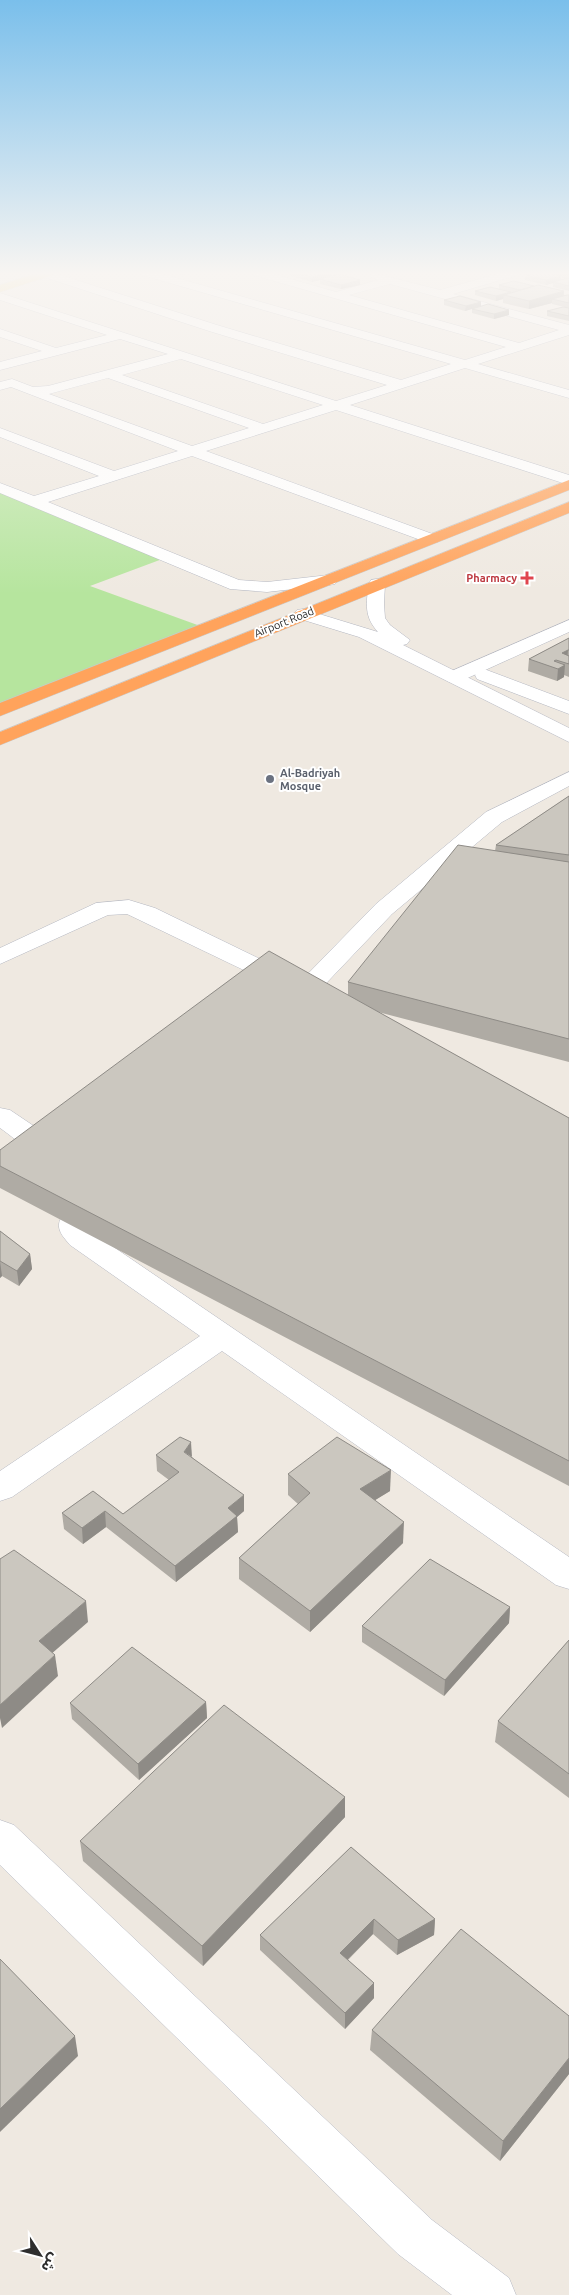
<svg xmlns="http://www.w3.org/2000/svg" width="569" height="2295" viewBox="0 0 569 2295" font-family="Ubuntu,'Noto Sans Arabic',sans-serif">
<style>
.green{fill:#b6e59e}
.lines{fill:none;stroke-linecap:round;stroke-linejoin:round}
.street-casing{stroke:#b4b7c1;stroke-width:1}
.secondary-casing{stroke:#b4b7c1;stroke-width:1}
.primary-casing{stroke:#c9c9c9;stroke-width:1}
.highway-casing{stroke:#c9c9c9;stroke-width:1}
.street{fill:#fff;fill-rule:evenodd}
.secondary{fill:#fff;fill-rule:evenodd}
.primary{fill:#f2d163;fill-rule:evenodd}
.highway{fill:#ffa35c;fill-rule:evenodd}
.wall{fill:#afaba4;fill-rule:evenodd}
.shaded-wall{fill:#8e8b86}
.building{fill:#cbc7bf;stroke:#8e8b86}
.health-dot{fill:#e0444e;stroke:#fff;stroke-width:2}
.worship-dot{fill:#6b7280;stroke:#fff;stroke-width:2}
.labels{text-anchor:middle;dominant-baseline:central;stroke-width:4;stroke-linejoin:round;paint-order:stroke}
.far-health-label{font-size:11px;font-weight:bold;fill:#be3a42;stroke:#fff;text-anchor:end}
.far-street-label{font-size:11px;fill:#2e2e2e;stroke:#fff}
.far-worship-label{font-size:11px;font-weight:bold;fill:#5b616d;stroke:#fff;text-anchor:start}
</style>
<rect width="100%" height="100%" fill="#efe9e1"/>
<path class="green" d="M0 490 165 558 90 586 203 627 0 706Z"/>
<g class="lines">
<g class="street-casing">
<g id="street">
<path d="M40 273H54L217 325 401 380 451 364 142 275 140 273H159L465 360 506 347 253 275 251 273H270L336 292 378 280 369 276 373 273 440 290 501 273H520L518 275 453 294 569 325V335L478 364 569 390V398L465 368 350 405 569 475V485L336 410 206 451 438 536 440 539 438 542H426L192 456 48 502 239 580 267 582 329 575 335 576 337 580 335 584 329 585 267 592 230 589 0 493V483L34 496 99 476 0 437V428L114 471 178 451 11 387 0 390V382L12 379 33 387 48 386 168 354 120 339 0 370V362L42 351 0 337V329L56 348 107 335 0 300V293L336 401 387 385 209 331 41 276ZM390 284 559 330 519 343 349 295ZM181 359 323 405 263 424 122 375ZM108 378 249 428 192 446 49 394Z"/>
<path d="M569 620V632L461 681 454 683 447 681 445 677 447 673Z"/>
<path d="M569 772V786L502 822 392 914 315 995 306 997 297 995 294 990 297 985 376 904 486 812Z"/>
<path d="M129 900 155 908 295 976 298 981 295 986 286 988 277 986 127 914 108 915 0 964V948L96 903Z"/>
<path d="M0 1108 10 1110 65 1147 69 1153 65 1159C42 1165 19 1141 0 1128Z"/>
<path d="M97 1190 107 1193 111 1199 88 1224 90 1231 569 1557V1589L556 1585 222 1351 12 1497 0 1501V1471L200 1336 70 1245C65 1239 58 1232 59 1224 60 1212 87 1193 97 1190Z"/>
<path d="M0 1820 14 1825 432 2220 509 2278 516 2295H452L398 2254 0 1865Z"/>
</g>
</g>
<g class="secondary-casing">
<g id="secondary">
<path d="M377 579 383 580 385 584 384 604 385 618 390 625 410 640 407 644 403 645 569 728V742L359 637 297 618 294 614 297 610 303 609 378 632C364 617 366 603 369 584L371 580Z"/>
<path d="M484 669 569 701V714L477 679 475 675 477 671Z"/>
</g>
</g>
<g class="primary-casing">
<path id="primary" d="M37 273H55L53 275 0 292V285Z"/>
</g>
<g class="highway-casing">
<g id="highway">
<path d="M569 480V490L0 716V703Z"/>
<path d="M569 502V513L0 745V732Z"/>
</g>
</g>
<use href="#street" class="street"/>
<use href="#secondary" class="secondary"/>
<use href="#primary" class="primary"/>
<use href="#highway" class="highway"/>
</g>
<g class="wall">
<path d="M174 273H193L183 275Z"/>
<path d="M291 273H331V276L360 280V285L341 289 320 284V280L312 282 291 276Z"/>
<path d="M533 273H569V291L553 287V283L546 285 525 280 526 275ZM561 277 566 279 561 280Z"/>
<path d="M499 285 534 286 564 291V296L569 295V308L552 304V303L529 309 503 303V299L496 301 475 295V291L499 289Z"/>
<path d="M444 300 481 302V306L509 315 494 319 472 313V309L465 311 444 305Z"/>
<path d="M569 308V321L547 316V311Z"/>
<path d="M569 638V677L564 675V677L557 681 528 671 529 659Z"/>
<path d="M569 796V1062L378 1012 569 1118V1486L0 1188V1150L348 995V982L495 851 496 845Z"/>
<path d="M0 1231 30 1254 32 1269 19 1286 2 1276 0 1278Z"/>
<path d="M156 1455 192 1457 244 1511 237 1517 238 1532 176 1582 106 1527 83 1544 64 1529 62 1513 93 1491 123 1514 169 1480 157 1471Z"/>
<path d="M288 1474 390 1491 375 1500 403 1543 310 1632 239 1579V1558L298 1504 288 1495Z"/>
<path d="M510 1607 509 1623 444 1696 362 1642V1626Z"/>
<path d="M569 1640V1798L495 1742 498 1721Z"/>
<path d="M206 1702 207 1718 139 1780 72 1719 70 1703Z"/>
<path d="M345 1797V1817L203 1966 83 1861 80 1841Z"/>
<path d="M351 1847 435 1919 434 1935 397 1955 373 1934 348 1960 374 1983V1998L345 2029 260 1950V1935Z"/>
<path d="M569 2016V2074L500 2161 370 2050 372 2030Z"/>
</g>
<g class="shaded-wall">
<path d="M183 273H193L183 275Z"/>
<path d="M329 273H331V277L320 279V280L312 282V277Z"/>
<path d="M561 276V281L546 285V280Z"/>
<path d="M360 280V285L341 289V285Z"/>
<path d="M564 291 563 299H552V303L529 309V301Z"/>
<path d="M511 292 504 295 503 299 496 301V296Z"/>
<path d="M481 302V306L465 311 466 306Z"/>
<path d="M509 310V315L494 319V314Z"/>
<path d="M568 650 567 662 562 653Z"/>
<path d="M565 665 564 677 557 681 558 669Z"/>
<path d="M30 1254 32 1269 19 1286 17 1271Z"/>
<path d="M0 1261 2 1276 0 1278Z"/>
<path d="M191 1442 192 1457 184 1452Z"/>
<path d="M391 1470 390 1491 359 1510 360 1489Z"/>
<path d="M244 1495V1511L237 1517 238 1532 176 1582 175 1566 228 1508Z"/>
<path d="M105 1511 106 1527 83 1544 82 1528Z"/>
<path d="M404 1522 403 1543 310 1632V1611Z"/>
<path d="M86 1601 88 1622 42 1662 39 1641Z"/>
<path d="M510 1607 509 1623 444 1696 445 1680Z"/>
<path d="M55 1655 58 1676 2 1728 0 1718V1705Z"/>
<path d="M206 1702 207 1718 139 1780 138 1764Z"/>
<path d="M345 1797V1817L203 1966 202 1946Z"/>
<path d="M374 1919 373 1934 339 1968 340 1953Z"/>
<path d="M435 1919 434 1935 397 1955 398 1940Z"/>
<path d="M374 1983V1998L345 2029V2013Z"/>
<path d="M75 2036 78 2056 0 2132V2109Z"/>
<path d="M569 2058V2074L500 2161 503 2141Z"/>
</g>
<g class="building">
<path d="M296 273H329L312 277Z"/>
<path d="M533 273H548L561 276 546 280 526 275Z"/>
<path d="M339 274 360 280 341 285 320 279Z"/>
<path d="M568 278 569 279V286L553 282Z"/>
<path d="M514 281 534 286 520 290 499 285Z"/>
<path d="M538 285 564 291 529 301 504 295Z"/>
<path d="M490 287 511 292 496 296 475 291Z"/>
<path d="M567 295H569V303L552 299Z"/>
<path d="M460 296 481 302 466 306 444 300Z"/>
<path d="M488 304 509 310 494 314 472 309Z"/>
<path d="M563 307 569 308V316L547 311Z"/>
<path d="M569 638V650H568L562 653 569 656V664L556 660 554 661 565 665 558 669 529 659Z"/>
<path d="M569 796V855L496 845Z"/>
<path d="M458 845 569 862V1039L348 982Z"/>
<path d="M269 951 569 1118V1461L0 1166V1150Z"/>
<path d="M0 1231 30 1254 17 1271 0 1261Z"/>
<path d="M180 1437 191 1442 184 1452 244 1495 228 1508 237 1516 175 1566 105 1511 82 1528 62 1513 93 1491 123 1514 179 1472 156 1455Z"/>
<path d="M337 1437 391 1470 360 1489 404 1522 310 1611 239 1558 310 1493 288 1474Z"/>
<path d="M14 1550 86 1601 39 1641 55 1655 0 1705V1559Z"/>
<path d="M430 1559 510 1607 445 1680 362 1626Z"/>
<path d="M569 1640V1774L498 1721Z"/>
<path d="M132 1647 206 1702 138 1764 70 1703Z"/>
<path d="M224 1705 345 1797 202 1946 80 1841Z"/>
<path d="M351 1847 435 1919 398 1940 374 1919 340 1953 374 1983 345 2013 260 1935Z"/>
<path d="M461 1929 569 2016V2058L503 2141 372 2030Z"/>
<path d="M0 1959 75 2036 0 2109Z"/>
</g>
<linearGradient id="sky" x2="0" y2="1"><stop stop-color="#7abfeb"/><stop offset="0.46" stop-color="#f8f5f2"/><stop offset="1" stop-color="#f8f5f2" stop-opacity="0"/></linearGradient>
<rect width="569" height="594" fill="url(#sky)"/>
<path class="health-dot" d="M524.5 570.5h5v5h5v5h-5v5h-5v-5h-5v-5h5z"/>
<circle class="worship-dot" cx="270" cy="779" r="5"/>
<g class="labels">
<g class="far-health-label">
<text x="517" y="578">Pharmacy</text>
</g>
<g class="far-street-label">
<text transform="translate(284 622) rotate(-22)">Airport Road</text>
</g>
<g class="far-worship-label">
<text x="280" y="773">Al-Badriyah<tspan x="280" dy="13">Mosque</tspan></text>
</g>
</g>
<g transform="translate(40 2255) rotate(126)" stroke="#ffffff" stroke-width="4" paint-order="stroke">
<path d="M0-4L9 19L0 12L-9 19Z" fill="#2e2e2e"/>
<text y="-8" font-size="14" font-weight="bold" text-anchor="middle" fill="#2e2e2e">ش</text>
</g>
</svg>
